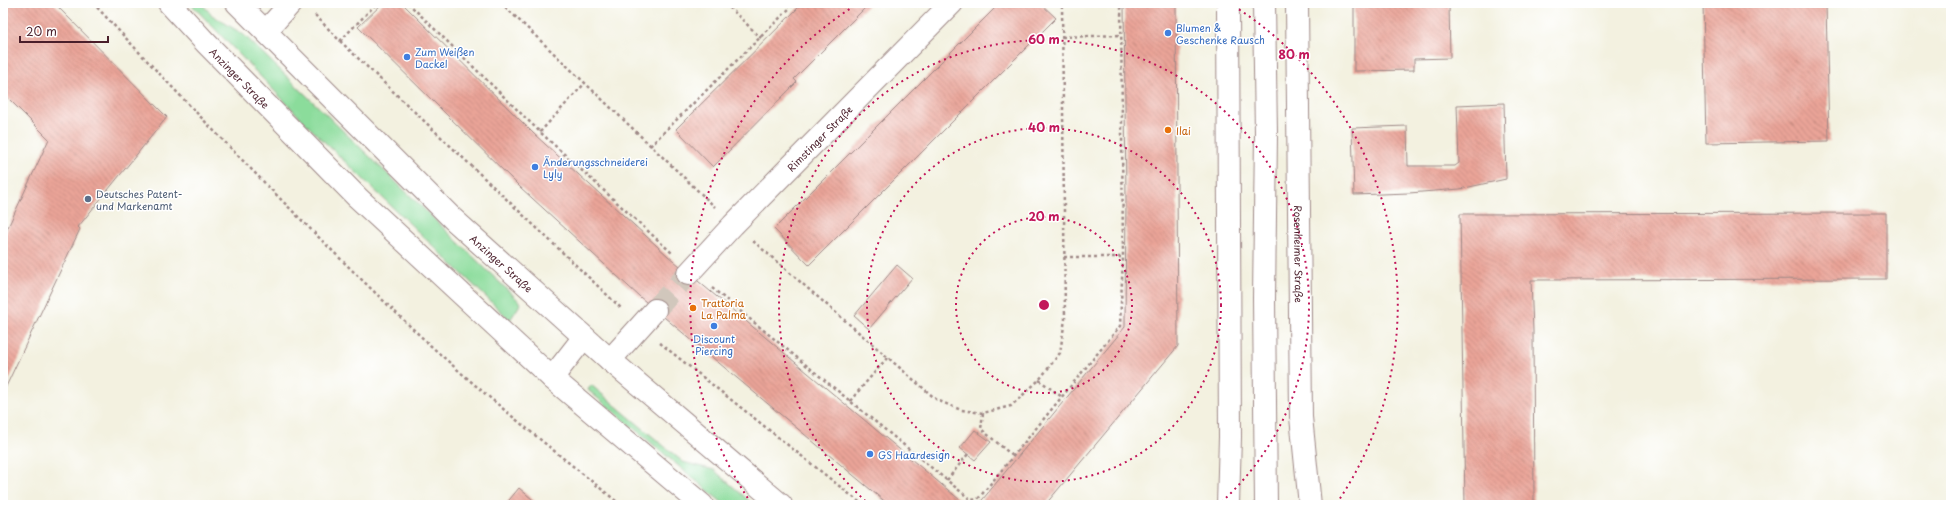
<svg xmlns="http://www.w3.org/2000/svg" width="1954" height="508" viewBox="0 0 1954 508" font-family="'Playpen Sans',sans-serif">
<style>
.grass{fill:#8bdc9b;stroke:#6a7e63}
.building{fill:url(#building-back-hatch)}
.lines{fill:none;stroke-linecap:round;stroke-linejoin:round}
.minor-tunnel{stroke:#d1c7bc;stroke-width:22;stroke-dasharray:22 11;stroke-linecap:butt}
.minor-casing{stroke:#9e8886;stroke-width:24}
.major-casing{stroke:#9e8886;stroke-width:24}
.path{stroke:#9e8886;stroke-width:2.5;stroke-dasharray:3 3;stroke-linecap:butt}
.minor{stroke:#fff;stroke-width:22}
.major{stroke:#fff;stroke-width:22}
.ring{fill:none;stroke:#c2185b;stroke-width:2;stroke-dasharray:2 4}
.shop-dot{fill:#3f7fe0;stroke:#fff;stroke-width:1.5}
.food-dot{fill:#e8710a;stroke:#fff;stroke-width:1.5}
.service-dot{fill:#5c6f8a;stroke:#fff;stroke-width:1.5}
.labels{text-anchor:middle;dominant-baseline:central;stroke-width:3;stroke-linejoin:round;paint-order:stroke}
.shop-label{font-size:10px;fill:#366cbe;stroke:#fff;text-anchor:start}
.street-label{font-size:10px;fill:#4a1f2b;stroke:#fff}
.food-label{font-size:10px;fill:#c56008;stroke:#fff;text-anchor:start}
.service-label{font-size:10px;fill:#4e5e75;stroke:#fff;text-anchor:start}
.centre{fill:#c2185b;stroke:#fff;stroke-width:2}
.ring-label{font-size:12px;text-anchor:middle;font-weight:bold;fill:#c2185b;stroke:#fff;stroke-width:3;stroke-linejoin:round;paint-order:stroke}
</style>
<defs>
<pattern id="building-back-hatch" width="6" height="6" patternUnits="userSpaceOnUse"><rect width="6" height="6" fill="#eaa498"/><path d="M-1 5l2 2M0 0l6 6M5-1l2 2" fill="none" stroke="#c0857c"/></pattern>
</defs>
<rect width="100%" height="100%" fill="#fff"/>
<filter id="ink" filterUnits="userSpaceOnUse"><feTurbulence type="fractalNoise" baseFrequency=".025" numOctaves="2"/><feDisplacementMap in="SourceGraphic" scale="8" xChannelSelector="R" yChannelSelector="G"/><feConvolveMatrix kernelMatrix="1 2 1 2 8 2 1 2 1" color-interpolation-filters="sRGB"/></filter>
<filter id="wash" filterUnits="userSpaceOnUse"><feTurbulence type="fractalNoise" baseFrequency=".012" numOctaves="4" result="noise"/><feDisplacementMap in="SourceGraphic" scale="16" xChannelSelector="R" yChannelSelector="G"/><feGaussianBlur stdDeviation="0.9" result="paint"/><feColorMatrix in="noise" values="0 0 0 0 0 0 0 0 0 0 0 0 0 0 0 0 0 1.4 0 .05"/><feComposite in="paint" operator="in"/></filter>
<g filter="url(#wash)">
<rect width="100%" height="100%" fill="#f3f1e0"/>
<g class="grass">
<path d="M190 3H201L212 15 244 35 521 303 510 320 311 129Z"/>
<path d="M591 385 683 462 714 470 754 505H725L588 390Z"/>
</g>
<g id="blocks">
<g class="building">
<path d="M3 3H54L167 117 78 227 80 229 3 393V238L49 139 3 93Z"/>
<path d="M383 3H402L534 134 668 256 966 505H889L640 297 520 187 358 27Z"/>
<path d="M803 3H870L794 79 797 82 713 167 676 129Z"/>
<path d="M1000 3H1040L1056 18 809 265 774 229Z"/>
<path d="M1124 3H1176L1178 346 1045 505H978L1125 327 1126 198Z"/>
<path d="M1354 3H1449L1450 58 1414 59V70L1354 71Z"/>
<path d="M1703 3H1826L1829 141 1706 143Z"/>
<path d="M1504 103 1506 179 1460 189 1409 193 1354 195 1352 128 1407 126 1408 166H1455L1459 163 1457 105Z"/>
<path d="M1886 213V279L1531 280 1533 331 1534 505H1465L1460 214Z"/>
<path d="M897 265 912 278 869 329 854 316Z"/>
<path d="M975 430 991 442 975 460 960 448Z"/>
<path d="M519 488 539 505H505Z"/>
</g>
</g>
</g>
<g filter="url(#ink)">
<use href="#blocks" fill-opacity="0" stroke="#9e8886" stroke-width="1"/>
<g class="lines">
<path class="minor-tunnel" d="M655 310 688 274"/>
<g class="minor-casing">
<g id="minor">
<path d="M1264 3 1266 134 1264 299 1266 505"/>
<path d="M266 31 291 3"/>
<path id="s1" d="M688 274 733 225 952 3"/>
<path d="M610 360 655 310"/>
<path d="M552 378 584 337"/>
</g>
</g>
<g class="major-casing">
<g id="major">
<path id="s2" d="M169 3 206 43 357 197 552 378 702 505"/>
<path id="s3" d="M237 3 453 219 610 360 781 505"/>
<path d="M1228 3 1230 437 1228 505"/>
<path id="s4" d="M1297 3 1301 417 1310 505"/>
</g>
</g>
<g class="path">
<path d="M93 3C202 120 313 235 430 345 491 401 557 453 621 505"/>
<path d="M408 3 540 132 672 253"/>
<path d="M501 3 715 207"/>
<path d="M725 3 761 38"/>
<path d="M315 15 340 41 622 309"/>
<path d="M1062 37 1121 35"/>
<path d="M340 41 377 3"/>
<path d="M540 132 585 83"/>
<path d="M650 146 795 3"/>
<path d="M753 241 937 400 961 410 983 413 1011 406 1039 380 1060 353 1065 319 1062 3"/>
<path d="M1064 257H1123"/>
<path d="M712 288 971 500 978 499 1120 326 1123 257 1121 3"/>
<path d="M1951 321V457"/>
<path d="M660 343 863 505"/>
<path d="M1039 380 1062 397"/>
<path d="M850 401 887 358"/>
<path d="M983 413 981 429 1014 457"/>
<path d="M947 480 968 454"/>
</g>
<use href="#minor" class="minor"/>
<use href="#major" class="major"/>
</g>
</g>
<g class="ring">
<circle cx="1044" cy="305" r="88"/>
<circle cx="1044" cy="305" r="177"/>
<path d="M870 505A265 265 0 1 1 1218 505"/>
<path d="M751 503A354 354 0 0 1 859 3M1229 3A354 354 0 0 1 1337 503"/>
</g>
<g class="shop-dot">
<circle cx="1168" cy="33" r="4"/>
<circle cx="407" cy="57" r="4"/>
<circle cx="535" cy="167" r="4"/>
<circle cx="714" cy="326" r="4"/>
<circle cx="870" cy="454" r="4"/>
</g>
<g class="food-dot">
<circle cx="1168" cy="130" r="4"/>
<circle cx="693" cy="308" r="4"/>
</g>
<circle class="service-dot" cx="88" cy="199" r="4"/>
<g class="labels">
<g class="shop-label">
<text x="1176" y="27">Blumen &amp;<tspan x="1176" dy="12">Geschenke Rausch</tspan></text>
<text x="415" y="51">Zum Weißen<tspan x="415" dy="12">Dackel</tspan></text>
<text x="543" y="161">Änderungsschneiderei<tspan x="543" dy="12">Lyly</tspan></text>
<text x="714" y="338" text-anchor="middle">Discount<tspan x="714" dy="12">Piercing</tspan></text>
<text x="878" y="454">GS Haardesign</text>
</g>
<g class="street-label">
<text stroke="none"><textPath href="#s2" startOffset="103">Anzinger Straße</textPath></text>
<text stroke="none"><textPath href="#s1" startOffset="189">Rimstinger Straße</textPath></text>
<text stroke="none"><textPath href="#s4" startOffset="251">Rosenheimer Straße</textPath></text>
<text stroke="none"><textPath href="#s3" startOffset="371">Anzinger Straße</textPath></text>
</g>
<g class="food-label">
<text x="1176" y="130">Ilai</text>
<text x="701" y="302">Trattoria<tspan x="701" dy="12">La Palma</tspan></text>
</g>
<g class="service-label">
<text x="96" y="193">Deutsches Patent-<tspan x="96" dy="12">und Markenamt</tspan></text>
</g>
</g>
<circle cx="1044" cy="305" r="6" class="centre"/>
<g class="ring-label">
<text x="1044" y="44">60 m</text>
<text x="1294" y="59">80 m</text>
<text x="1044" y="132">40 m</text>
<text x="1044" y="221">20 m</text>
</g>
<rect width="1954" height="508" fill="none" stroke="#fff" stroke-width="16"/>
<path d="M20 36v6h88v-6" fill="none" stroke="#4a1f2b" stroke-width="2"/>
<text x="26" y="36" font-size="12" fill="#4a1f2b" stroke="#ffffff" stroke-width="3" paint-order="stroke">20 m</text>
</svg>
